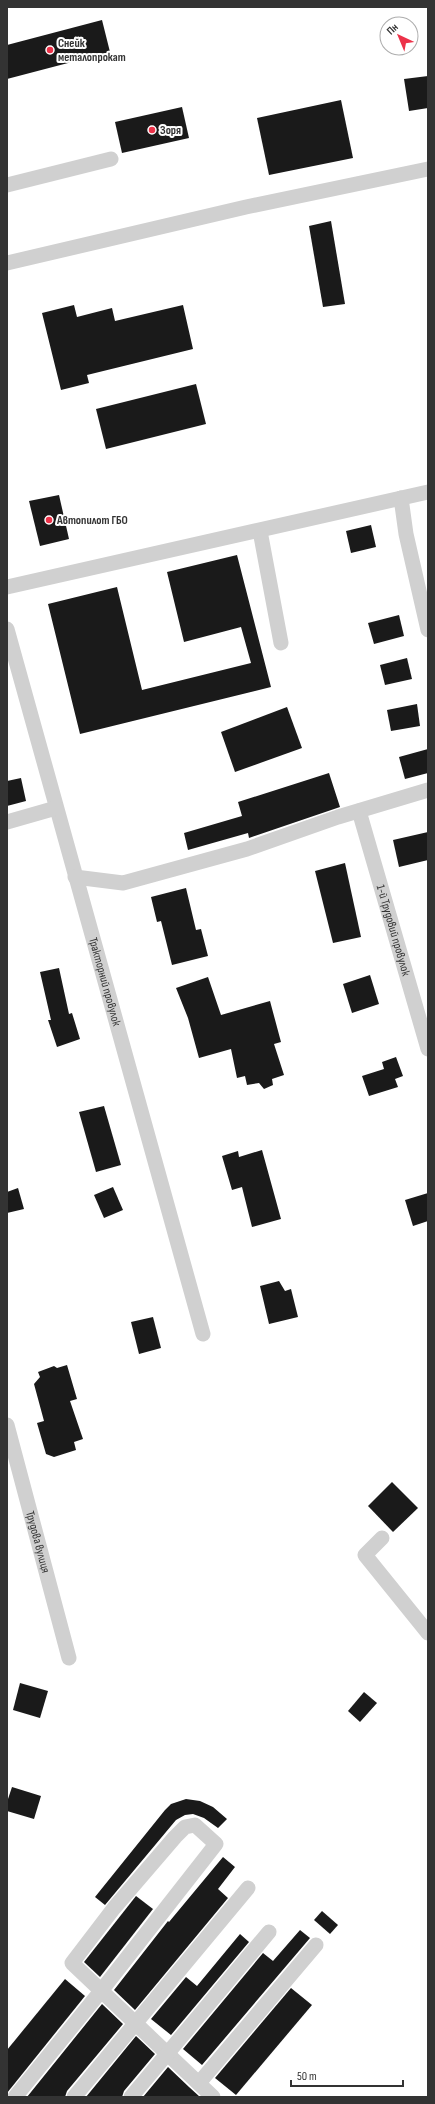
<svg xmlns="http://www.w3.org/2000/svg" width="435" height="2104" viewBox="0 0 435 2104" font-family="'Sofia Sans Condensed',sans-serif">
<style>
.building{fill:#1a1a1a}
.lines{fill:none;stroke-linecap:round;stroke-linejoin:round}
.minor{stroke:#d0d0d0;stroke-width:15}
.poi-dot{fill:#ec3249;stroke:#fff;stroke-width:1.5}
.labels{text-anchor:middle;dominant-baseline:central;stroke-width:4;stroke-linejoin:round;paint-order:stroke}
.poi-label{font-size:12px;font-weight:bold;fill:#333;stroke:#fff;text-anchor:start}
.street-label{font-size:12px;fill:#333;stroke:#fff}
</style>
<rect width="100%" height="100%" fill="#fff"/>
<g class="building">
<path d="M102 20 110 52 7 79V45Z"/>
<path d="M428 76V108L409 111 404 79Z"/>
<path d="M341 100 353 158 269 175 257 118Z"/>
<path d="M182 107 189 138 122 153 115 122Z"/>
<path d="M331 221 345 304 323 307 309 226Z"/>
<path d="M74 305 77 317 112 308 115 321 183 305 193 349 87 375 89 383 61 390 42 313Z"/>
<path d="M196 384 206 424 106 449 96 409Z"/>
<path d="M59 495 69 539 40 546 29 501Z"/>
<path d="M371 525 376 547 351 553 346 531Z"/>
<path d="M237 555 271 687 80 734 48 604 117 587 142 690 251 663 241 627 184 642 167 572Z"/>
<path d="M399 615 404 636 374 644 368 623Z"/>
<path d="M407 658 412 679 385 685 380 665Z"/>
<path d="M417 704 420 726 391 731 387 710Z"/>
<path d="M287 707 302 748 235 772 221 732Z"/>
<path d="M428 749V773L405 779 399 757Z"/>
<path d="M329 773 340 807 249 838 248 833 188 850 184 833 242 816 238 802Z"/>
<path d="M21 778 26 801 7 806V781Z"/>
<path d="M428 832V860L399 867 393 840Z"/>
<path d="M345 863 361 937 333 943 315 871Z"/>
<path d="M186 888 196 930 201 929 208 956 172 965 161 921 157 922 151 897Z"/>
<path d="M59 968 69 1014 72 1013 80 1039 57 1047 48 1020H51L40 972Z"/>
<path d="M370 975 379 1004 352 1013 343 984Z"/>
<path d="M208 977 221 1015 270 1001 281 1042 274 1044 284 1075 272 1079 273 1085 264 1089 259 1083 247 1085 245 1076 237 1078 231 1049 199 1058 188 1018 176 988Z"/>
<path d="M396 1057 403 1076 395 1079 398 1087 369 1096 362 1076 384 1069 382 1062Z"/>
<path d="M104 1106 121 1165 96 1172 79 1112Z"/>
<path d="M262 1150 281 1219 252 1227 242 1187 232 1190 222 1156 238 1151 239 1157Z"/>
<path d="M113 1187 123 1210 104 1218 94 1195Z"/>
<path d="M18 1188 24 1209 7 1213V1192Z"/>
<path d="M428 1193V1221L413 1226 405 1200Z"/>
<path d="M279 1281 285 1291 291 1289 298 1317 269 1324 260 1286Z"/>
<path d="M153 1317 161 1348 139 1354 131 1322Z"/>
<path d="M67 1365 77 1399 70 1401 83 1439 74 1442 76 1450 54 1457 46 1454 37 1423 44 1421 34 1384 40 1377 38 1372 54 1366 57 1368Z"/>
<path d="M392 1482 418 1508 393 1532 368 1506Z"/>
<path d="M20 1683 48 1691 40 1718 13 1710Z"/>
<path d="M364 1692 377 1703 360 1722 348 1711Z"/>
<path d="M12 1787 41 1796 34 1819 7 1811V1802Z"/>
<path d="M186 1799 200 1801 213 1807 227 1819 218 1828 204 1818 193 1814 185 1815 176 1820 105 1905 95 1897 165 1810 171 1804Z"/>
<path d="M223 1857 235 1867 218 1889 228 1898 135 2010 114 1990 168 1921 169 1922Z"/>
<path d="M136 1896 153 1909 100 1977 84 1962Z"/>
<path d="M322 1911 338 1925 330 1934 314 1920Z"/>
<path d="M300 1930 310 1938 202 2065 183 2049 263 1953 273 1961Z"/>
<path d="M240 1934 249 1942 171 2035 151 2019 186 1977 197 1986Z"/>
<path d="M65 1979 85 1996 7 2093V2050Z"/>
<path d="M291 1988 312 2005 236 2095 215 2078Z"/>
<path d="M102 2004 123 2024 67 2091 65 2097H27Z"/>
<path d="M136 2036 155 2054 124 2091 122 2097H86Z"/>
<path d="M168 2067 189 2087 200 2097H143Z"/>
</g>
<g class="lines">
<g class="minor">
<path d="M7 185 111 159"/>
<path d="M7 263 246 207 428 169"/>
<path d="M401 498 406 534 428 630"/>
<path d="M260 531 281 643"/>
<path d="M7 587 428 492"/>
<path id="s1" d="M7 629 203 1334"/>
<path id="s2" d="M359 811 428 1049"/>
<path d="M7 822 56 808"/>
<path d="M75 877 123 883 247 849 338 817 428 790"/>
<path id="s3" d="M7 1425 69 1658"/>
<path d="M382 1538 365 1555 428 1633"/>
<path d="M199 2083 316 1945"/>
<path d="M15 2097 101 1991 216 1844 195 1825 185 1827 175 1837 114 1908 72 1963C119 2008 166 2052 213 2097"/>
<path d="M74 2097 248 1888"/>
<path d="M131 2097 269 1932"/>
</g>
</g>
<g class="poi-dot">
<circle cx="50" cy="50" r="4"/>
<circle cx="152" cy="130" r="4"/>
<circle cx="49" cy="520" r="4"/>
</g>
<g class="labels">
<g class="poi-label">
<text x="58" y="43">Снейк<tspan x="58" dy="14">металопрокат</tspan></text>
<text x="160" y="130">Зоря</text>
<text x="57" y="520">Автопилот ГБО</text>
</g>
<g class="street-label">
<text stroke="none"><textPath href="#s2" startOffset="124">1-й Трудовий провулок</textPath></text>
<text stroke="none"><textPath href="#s1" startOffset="366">Тракторний провулок</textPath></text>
<text stroke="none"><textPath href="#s3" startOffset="121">Трудова вулиця</textPath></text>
</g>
</g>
<rect width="435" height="2104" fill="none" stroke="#333333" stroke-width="16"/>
<g transform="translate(399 36) rotate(316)"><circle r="19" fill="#ffffff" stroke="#adadad"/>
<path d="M0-3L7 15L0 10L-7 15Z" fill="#ec3249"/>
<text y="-6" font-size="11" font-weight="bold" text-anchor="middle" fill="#333333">Пн</text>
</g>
<path d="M291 2080v6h112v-6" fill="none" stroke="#333333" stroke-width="2"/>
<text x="297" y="2080" font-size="12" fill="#333333" stroke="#ffffff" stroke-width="3" paint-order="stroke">50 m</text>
</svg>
